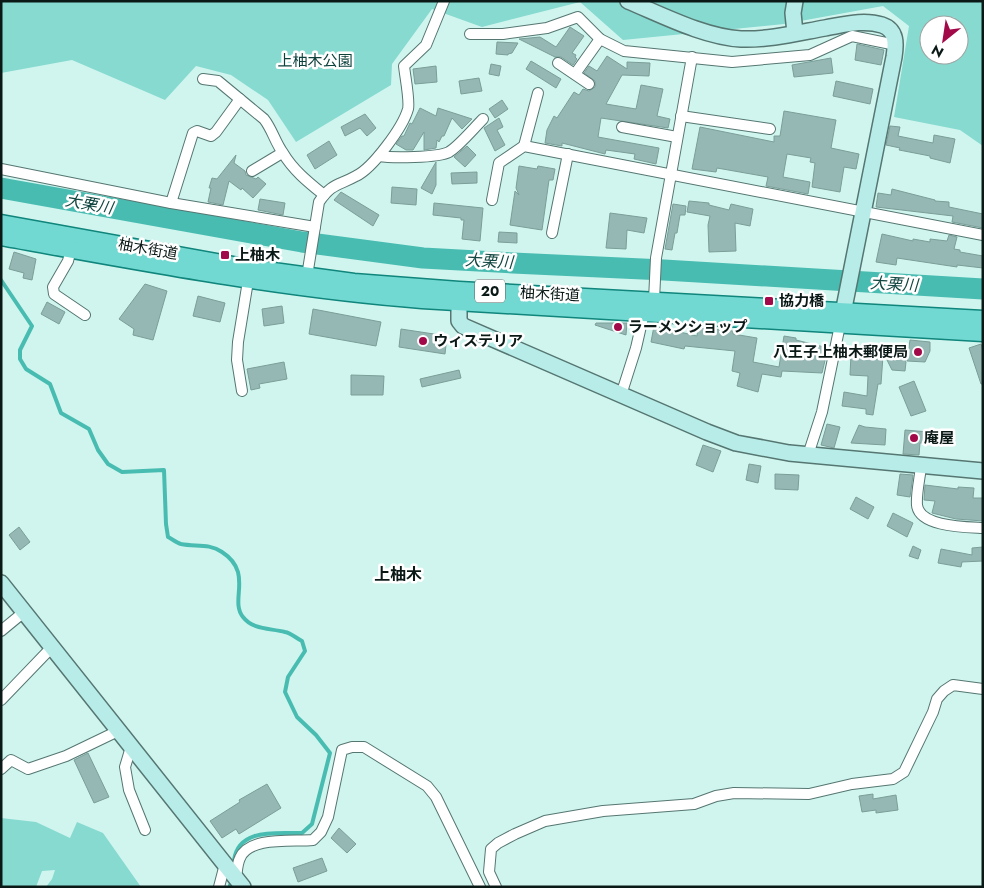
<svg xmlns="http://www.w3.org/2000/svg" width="984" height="888" viewBox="0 0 984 888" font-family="Jost,'Noto Sans JP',sans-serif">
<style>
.green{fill:#86dad0;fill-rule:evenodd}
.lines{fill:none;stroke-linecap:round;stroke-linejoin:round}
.stream{stroke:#49bcb1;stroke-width:4}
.river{stroke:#49bcb1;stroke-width:21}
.building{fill:#96b8b4;stroke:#7c9e99}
.street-casing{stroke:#557671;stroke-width:12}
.secondary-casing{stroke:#557671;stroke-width:18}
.primary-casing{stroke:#0f857b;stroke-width:19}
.street{stroke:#fff;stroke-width:10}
.secondary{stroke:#b8ece8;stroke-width:15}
.primary{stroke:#71d9d1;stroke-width:16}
.poi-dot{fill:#a20949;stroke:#fff;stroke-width:2}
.labels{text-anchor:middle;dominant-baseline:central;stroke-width:5;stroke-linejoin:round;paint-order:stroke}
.shield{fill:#fff;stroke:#545d5c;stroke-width:1}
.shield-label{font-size:14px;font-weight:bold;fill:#0a1816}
.park-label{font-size:15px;fill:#0c413c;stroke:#fff}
.street-label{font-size:15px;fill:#0a1816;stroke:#fff}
.poi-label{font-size:15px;font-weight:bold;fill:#0a1816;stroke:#fff;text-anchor:start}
.water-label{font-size:16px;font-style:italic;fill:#124641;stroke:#fff}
.neighbourhood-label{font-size:16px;font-weight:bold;fill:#0a1816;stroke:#fff}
</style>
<rect width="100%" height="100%" fill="#d0f5ef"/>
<g class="green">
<path d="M1 1H983V146L960 130 894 117 909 26 883 6 784 24 623 40 580 2 482 27 432 9 392 64 391 85 296 142 268 100 231 75 196 66 165 100 72 60 1 73ZM929 25H959V55H929Z"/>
<path d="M1 818 36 822 70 838 77 822 103 833 141 887H46L52 879 55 870 42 871 36 887H1Z"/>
</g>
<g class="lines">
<g class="stream">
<path d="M1 280 32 326 20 350V359L26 369 50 384 61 413 89 429 98 450 108 464 122 472 164 470 166 524 168 537C172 539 177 543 181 544 195 547 209 543 222 552 254 573 229 600 243 617 253 630 269 628 285 632 291 633 296 638 302 641L305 651 288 677 285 692 297 717 316 735 330 753 312 824 302 833C278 834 239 827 234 860"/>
<path d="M230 887V885"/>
</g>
<path class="river" d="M1 188 302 242 423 258 513 263 664 270 983 289"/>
</g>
<g class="building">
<path d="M570 27 584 36 572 53 576 55 575 57 577 59 573 65 561 57H555L519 39 540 37 556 47Z"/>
<path d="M497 42 518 43 512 53 508 54V55L496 54Z"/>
<path d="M857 44 884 50 881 65 855 60Z"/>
<path d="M607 56 627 69V62L650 63 649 76 622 75 606 104 636 109 641 85 663 89 657 116 670 119 668 128 601 118 598 137 659 148 656 164 634 159 635 154 606 150 605 154 562 143V146L545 143 547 130 554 116 557 118 574 92 579 95 583 89 589 91 595 87V81L584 73 589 66 597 71Z"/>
<path d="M831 58 833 73 794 77 792 65Z"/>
<path d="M531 61 561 79 556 88 526 69Z"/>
<path d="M491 64 501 66 499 76 489 74Z"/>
<path d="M436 66 437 82 415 84 413 69Z"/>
<path d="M479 78 482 91 461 94 459 81Z"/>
<path d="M836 81 873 89 870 104 833 96Z"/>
<path d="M502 100 508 109 495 118 489 109Z"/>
<path d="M420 108 436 116 438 108 472 119 462 129 452 118 444 136H442L439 142 437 140 436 148 424 150V132L413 150H406L396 144 402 136H404L410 123 412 124Z"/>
<path d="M784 111 836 120 831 148 859 154 856 169 844 167 840 192 812 187 815 163 810 162 811 158 787 154 783 177 810 182 808 194 766 186 768 177 717 168 716 172 692 169 700 127 774 142V136H780Z"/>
<path d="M365 114 376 128 367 136 360 128 345 136 341 127Z"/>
<path d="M499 118 503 127 497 130 505 145 495 151 484 128Z"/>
<path d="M890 126 900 127 898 136 933 143 934 135 955 139 950 163 930 158V156L899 150 900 148 886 145Z"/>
<path d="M329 141 337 155 315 169 307 155Z"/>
<path d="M467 146 476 155 465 167 454 157Z"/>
<path d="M236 155 234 163 245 171 246 175 256 179 258 177 266 184 253 198 242 188 241 190 229 181 223 205 208 202 211 188H209L212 178 217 179Z"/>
<path d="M436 162V185L432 194 421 188Z"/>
<path d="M519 166 537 169 538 166 555 169 553 180H549L542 230 510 225 515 191 519 195 516 188Z"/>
<path d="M477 172V183L452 184 451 173Z"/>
<path d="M392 187 417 189 416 205 391 203Z"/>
<path d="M892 189 935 200V201L949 202V207L983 214V228L952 222 953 216 876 207 878 193 891 195Z"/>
<path d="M341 192 379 215 373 226 334 200Z"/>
<path d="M260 199 285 203 283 215 258 210Z"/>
<path d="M689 201 709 203V205L729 210 731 204 753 209 750 226 735 223 736 251 709 252 708 225 710 216 687 212Z"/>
<path d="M434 203 483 208 480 241 462 239 464 220H461V218L433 215Z"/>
<path d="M673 204 686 206 685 215H680L677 233H675L672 250 665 249Z"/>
<path d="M610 213 647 218 644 233 627 230 626 249 606 248Z"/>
<path d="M499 232 517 233V243L498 242Z"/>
<path d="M882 234 913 241V239L930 242V239L947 241 949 235 957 237 954 249 960 250V252L983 256V268L957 265V267L897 258 896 265 876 262Z"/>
<path d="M14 252 36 259 32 280 23 278 24 273 9 269Z"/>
<path d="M145 284 167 291 153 340 133 335 134 329 119 319Z"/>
<path d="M198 296 225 303 220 322 193 316Z"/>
<path d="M47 302 65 312 59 324 41 314Z"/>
<path d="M282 306 284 323 264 326 262 309Z"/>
<path d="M313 309 381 322 376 346 309 334Z"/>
<path d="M596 323H627L626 335 595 325Z"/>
<path d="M654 326 697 336 698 328 733 331V334L757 338 753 362 779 367 784 336 796 338V340L828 348 822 373 782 371 781 377 762 374 758 392 737 386 740 373 732 371 735 351 685 346 684 349 651 342Z"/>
<path d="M401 329 447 336 445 354 399 347Z"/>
<path d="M910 340 930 342V351L925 362 907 361Z"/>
<path d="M981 344 983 350V384H981L969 348Z"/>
<path d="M894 351 901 352 906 362 905 371 892 370 885 356H894Z"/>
<path d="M851 354 883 356 881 384H878L873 415 866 414V409L842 406 844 392 867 396 868 376 850 375Z"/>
<path d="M284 362 287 379 259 384 260 388 251 390 247 369Z"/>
<path d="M459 370 461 378 422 387 420 379Z"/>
<path d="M351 375 384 376 383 395H351Z"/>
<path d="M914 381 926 411 911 416 899 387Z"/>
<path d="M827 424 840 427 834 448 821 445Z"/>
<path d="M859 425 865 427 886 429 885 445 851 443Z"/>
<path d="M905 430 929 432 928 443H920L919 455 903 454Z"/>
<path d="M703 445 721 451 713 472 696 465Z"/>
<path d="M749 464 761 466 758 483 746 480Z"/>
<path d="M775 474 799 475 798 490 775 489Z"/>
<path d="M900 474 913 475 910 497 897 495Z"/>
<path d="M925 485 958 489V487L974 488 973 498H983V521L956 519 932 513 935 501 924 500Z"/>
<path d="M856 497 874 507 868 519 850 509Z"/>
<path d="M893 513 913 523 907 537 887 526Z"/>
<path d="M19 527 30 542 20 550 9 535Z"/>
<path d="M913 546 921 550 918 559 909 556Z"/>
<path d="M983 547V561L962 562 961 567 938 563 941 549 972 555V548Z"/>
<path d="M88 753 109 797 94 803 74 760Z"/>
<path d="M267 784 281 808 239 834 236 829 222 838 210 821 240 802 239 800Z"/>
<path d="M873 794V799L896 795 898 810 876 813V810L862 812 859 796Z"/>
<path d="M339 828 356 844 347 853 331 838Z"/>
<path d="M322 858 327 871 298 882 293 868Z"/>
</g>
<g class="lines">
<g class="street-casing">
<g id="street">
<path d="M470 34H503L547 28 578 17 600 39 624 51 732 62 810 55 852 36 896 45"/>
<path d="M558 63 589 84"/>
<path d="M575 74 600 39"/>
<path d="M203 79 218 81 264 119C272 129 275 142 283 153 293 170 308 182 324 195"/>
<path d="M681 116 770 129"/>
<path d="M622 127 677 137"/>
<path d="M524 146 538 93"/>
<path d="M379 156C391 158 438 158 449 152 459 146 474 128 483 119"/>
<path d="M1 169 171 203 315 227"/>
<path d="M252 171 282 153"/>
<path d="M492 200 499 163 524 146 983 235"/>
<path d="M171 203 193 133 197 131 211 136 216 132 240 99"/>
<path d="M552 233 568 154"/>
<path d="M71 249 68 261 53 287 54 294 85 315"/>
<path d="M307 276 319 202C332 183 338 186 356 176 373 168 403 127 408 109 410 101 405 76 404 66L426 45 444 1"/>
<path d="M654 300 656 258 692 57"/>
<path d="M242 391 237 360 238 342 248 281"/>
<path d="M621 395 636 348 644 313"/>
<path d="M808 455 822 412 840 325"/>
<path d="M921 466C920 478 916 493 917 505 919 527 966 527 983 528"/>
<path d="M1 631 24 612"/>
<path d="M1 700 52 647"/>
<path d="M131 747 125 767 129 790 145 830"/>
<path d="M1 769 11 760 28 769 66 756 118 731"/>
<path d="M236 878C237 872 237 864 240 858 249 836 293 842 313 840L321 832 328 817 342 750 352 747H364L427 786 436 797 480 887"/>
<path d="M219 887 225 864"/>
<path d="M496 887 489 872 491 849 498 843 515 834 545 821 603 811 694 804 716 796 734 793 809 794 852 784 893 779 904 772 933 712 937 699 944 691 953 685 983 689"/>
</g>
</g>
<g class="secondary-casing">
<g id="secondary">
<path d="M628 1C662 15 704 37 741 39 769 40 797 33 825 28 843 25 863 19 882 25 897 30 896 44 894 57L841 323"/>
<path d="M795 1 793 13 795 33"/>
<path d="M459 291V321L463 326 707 432 736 443 789 453 983 471"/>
<path d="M1 583 243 887"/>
</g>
</g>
<g class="primary-casing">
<g id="primary">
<path d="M1 223 244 267 354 282 459 290 983 319"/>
<path d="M1 237C141 262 280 289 422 300L983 333"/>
</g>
</g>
<use href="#street" class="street"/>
<use href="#secondary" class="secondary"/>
<use href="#primary" class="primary"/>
</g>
<g class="poi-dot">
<rect x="220" y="250" width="10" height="10" rx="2.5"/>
<rect x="764" y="296" width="10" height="10" rx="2.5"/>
<circle cx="618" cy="327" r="5"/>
<circle cx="423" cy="341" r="5"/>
<circle cx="918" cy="352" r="5"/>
<circle cx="914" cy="438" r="5"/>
</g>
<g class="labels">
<rect class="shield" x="475" y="279.5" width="30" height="23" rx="4"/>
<g class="shield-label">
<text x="490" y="291">20</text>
</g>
<g class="park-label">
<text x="315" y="61">上柚木公園</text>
</g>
<g class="street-label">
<text transform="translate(148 249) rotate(10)">柚木街道</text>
<text transform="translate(550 294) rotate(3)">柚木街道</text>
</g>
<g class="poi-label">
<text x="235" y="255">上柚木</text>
<text x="779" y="301">協力橋</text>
<text x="628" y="327">ラーメンショップ</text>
<text x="433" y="341">ウィステリア</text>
<text x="908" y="352" text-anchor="end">八王子上柚木郵便局</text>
<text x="924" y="438">庵屋</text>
</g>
<g class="water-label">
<text transform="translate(89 204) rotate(10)">大栗川</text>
<text transform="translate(489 261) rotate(3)">大栗川</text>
<text transform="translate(894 284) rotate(3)">大栗川</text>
</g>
<g class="neighbourhood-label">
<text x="398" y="574">上柚木</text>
</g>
</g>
<rect width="984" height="888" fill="none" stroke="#0a1816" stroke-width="5"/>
<g transform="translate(944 40) rotate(210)"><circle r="24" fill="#ffffff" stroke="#9da3a2"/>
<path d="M0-4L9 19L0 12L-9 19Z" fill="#a20949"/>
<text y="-8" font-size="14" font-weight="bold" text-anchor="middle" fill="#0a1816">N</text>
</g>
</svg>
